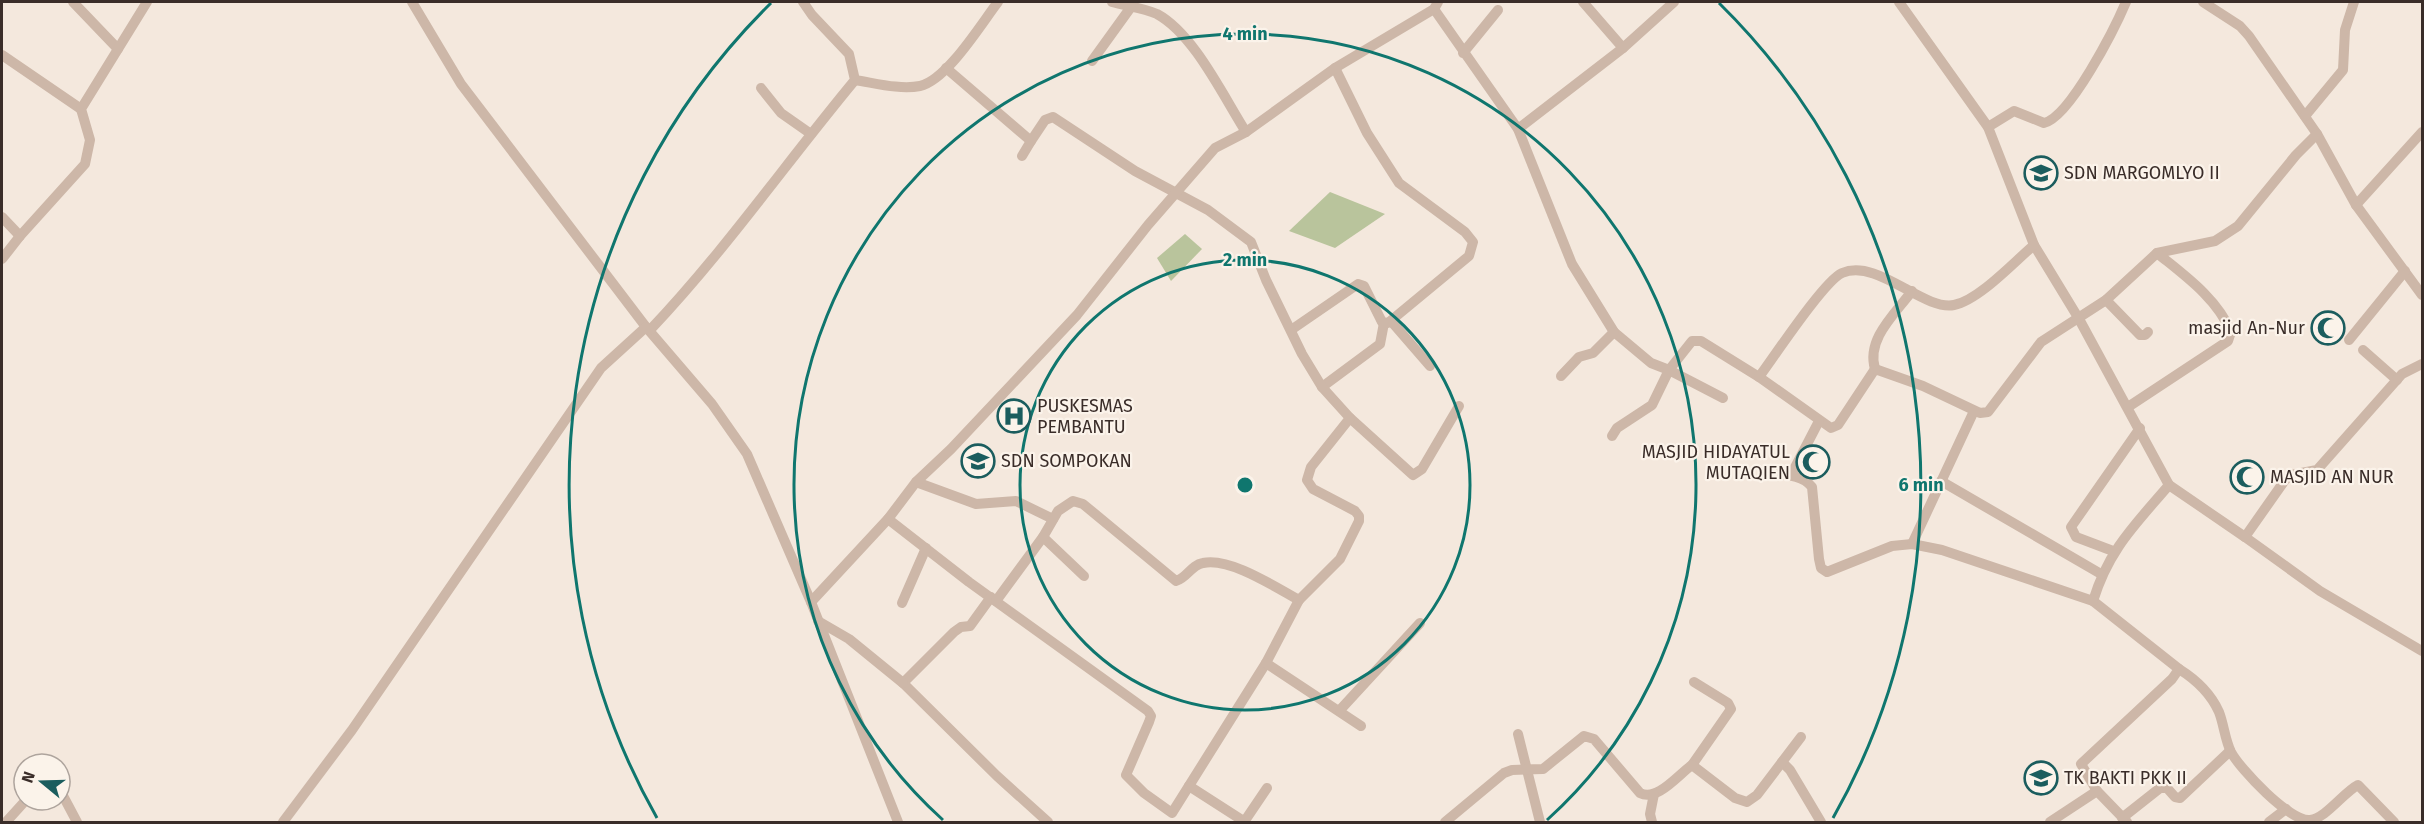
<svg xmlns="http://www.w3.org/2000/svg" width="2424" height="824" viewBox="0 0 2424 824" font-family="'Fira Sans',sans-serif">
<style>
.green{fill:#b9c49c}
.lines{fill:none;stroke-linecap:round;stroke-linejoin:round}
.street{stroke:#cdb7a8;stroke-width:10}
.ring{fill:none;stroke:#0f766e;stroke-width:3}
.labels{text-anchor:middle;dominant-baseline:central;stroke-width:4.5;stroke-linejoin:round;paint-order:stroke}
.poi-label{font-size:18px;fill:#3a2d29;stroke:#fbf3ea;text-anchor:start}
.centre{fill:#0f766e;stroke:#fbf3ea;stroke-width:3}
.ring-label{font-size:18px;text-anchor:middle;font-weight:bold;fill:#0f766e;stroke:#fbf3ea;stroke-width:4.5;stroke-linejoin:round;paint-order:stroke}
</style>
<rect width="100%" height="100%" fill="#f4e8dd"/>
<g class="green">
<path d="M1330 192 1385 214 1335 248 1289 231Z"/>
<path d="M1185 234 1202 249 1171 281 1157 258Z"/>
</g>
<g class="lines">
<g class="street">
<path d="M73 2 118 49"/>
<path d="M412 2 461 84 646 327 712 404 747 454 811 602 898 822"/>
<path d="M1112 2C1126 6 1144 8 1157 14 1194 34 1223 96 1246 132"/>
<path d="M1583 2 1623 48"/>
<path d="M1899 2 1988 127 2034 245 2079 319 2169 485C2135 525 2109 549 2093 601L2179 669 2172 679 2081 764 2097 791 2127 822"/>
<path d="M2203 2 2240 26 2249 36 2317 134 2356 205 2422 295"/>
<path d="M1434 9 1518 129 1572 264 1614 332 1651 363 1669 370 1692 341H1701L1759 377 1831 428 1838 425 1875 369 1923 386 1980 413 1988 412 2041 342 2106 300 2157 253 2215 241 2238 226 2296 155 2317 134"/>
<path d="M1463 53 1498 10"/>
<path d="M2 55 81 109"/>
<path d="M1092 61 1131 7"/>
<path d="M855 80C875 83 900 90 920 86 947 80 981 24 998 2"/>
<path d="M761 88 781 113 811 134"/>
<path d="M2305 116 2343 70 2345 30 2354 2"/>
<path d="M1988 127 2014 111 2044 123C2070 117 2115 28 2126 2"/>
<path d="M1518 129 1623 48 1674 2"/>
<path d="M1022 156 1031 141"/>
<path d="M2356 205 2422 132"/>
<path d="M2 217 20 236 85 164 90 140 81 109 147 2"/>
<path d="M2 259 20 236"/>
<path d="M2106 300 2140 335H2145L2148 332"/>
<path d="M1391 321 1430 366"/>
<path d="M650 330C724 252 786 163 855 80L849 54 812 15 803 2"/>
<path d="M1291 330 1358 284 1364 286 1382 322 1388 323 1469 256 1473 242 1465 232 1399 183 1367 133 1335 68"/>
<path d="M2349 340 2405 271"/>
<path d="M2363 350 2397 380"/>
<path d="M2422 364 2402 374 2317 470 2291 475 2285 480 2245 537 2320 591 2422 651"/>
<path d="M1875 369C1866 339 1895 314 1912 291"/>
<path d="M1561 376 1579 357 1593 353 1614 332"/>
<path d="M1759 377C1774 357 1824 281 1842 273 1878 258 1923 311 1954 305 1979 300 2014 262 2034 245"/>
<path d="M1322 387 1380 344 1384 323"/>
<path d="M2128 407 2228 341 2231 332C2217 298 2184 275 2157 253"/>
<path d="M1350 418 1413 475 1422 469 1459 406"/>
<path d="M1612 436 1617 428 1652 405 1669 370 1723 398"/>
<path d="M1768 473C1783 475 1802 474 1812 487L1819 559 1821 568 1827 572 1892 546 1912 544 1942 550 2093 601"/>
<path d="M1791 475 1819 421"/>
<path d="M1941 481 2101 574"/>
<path d="M916 482 976 504 1016 501 1053 519"/>
<path d="M2169 485 2245 537"/>
<path d="M888 519 969 582 1148 711 1151 716 1149 722 1126 775 1144 793 1172 813 1266 663 1299 600 1340 559 1359 521V516L1355 511 1313 489 1307 480 1311 467 1350 418 1322 387 1302 354 1266 280 1251 242 1208 210 1135 171 1053 117 1045 120 1031 141 946 68"/>
<path d="M1043 537 1084 576"/>
<path d="M1912 544 1974 411"/>
<path d="M2113 551 2076 537 2071 527 2140 428"/>
<path d="M991 597 970 626 961 627 954 632 903 683 997 776 1048 822"/>
<path d="M996 601 1043 537 1058 511 1073 501 1083 504 1176 581C1187 578 1191 565 1203 563 1230 557 1275 587 1299 600"/>
<path d="M811 602 888 519 916 482 951 449 1077 315 1148 225 1215 148 1246 132 1335 68 1434 9 1438 2"/>
<path d="M902 603 926 548"/>
<path d="M818 621 849 639 903 683"/>
<path d="M1266 663 1361 726"/>
<path d="M2179 669C2195 679 2211 694 2219 712 2224 725 2225 740 2231 752 2240 769 2290 822 2310 820 2325 819 2344 792 2358 785L2394 822"/>
<path d="M1340 710 1420 623"/>
<path d="M1518 734 1540 822"/>
<path d="M39 762 41 764"/>
<path d="M1782 762 1790 770 1821 822"/>
<path d="M1692 765 1731 709 1728 703 1694 682"/>
<path d="M1189 786 1245 822"/>
<path d="M60 790 77 822"/>
<path d="M2122 818 2160 788H2167L2175 797 2180 798 2230 751"/>
<path d="M6 822 26 800"/>
<path d="M283 822 352 730 601 368 646 327"/>
<path d="M1244 822 1267 788"/>
<path d="M1445 822 1504 773 1512 770 1543 769 1584 736 1594 739 1640 793C1657 802 1678 775 1692 765L1735 798 1747 802 1757 795 1801 737"/>
<path d="M1652 822 1650 814 1654 794"/>
<path d="M2050 822 2097 791"/>
<path d="M2269 822 2286 809"/>
</g>
</g>
<g class="ring">
<circle cx="1245" cy="485" r="225"/>
<path d="M943 820A451 451 0 1 1 1547 820"/>
<path d="M657 818A676 676 0 0 1 771 3M1719 3A676 676 0 0 1 1833 818"/>
</g>
<defs>
<g id="school-ring" transform="scale(1.725)"><circle r="9.5" fill="#fbf3ea" stroke="#1b5d5e" stroke-width="1.5"/><path d="M0-5L7-2L0 1L-7-2ZM-4 1L0 2.5L4 1V4Q0 6-4 4Z" fill="#1b5d5e"/></g>
<g id="mosque-ring" transform="scale(1.725)"><circle r="9.5" fill="#fbf3ea" stroke="#1b5d5e" stroke-width="1.5"/><path d="M3.5-4.9A6 6 0 1 0 3.5 4.9A5 5 0 1 1 3.5-4.9Z" fill="#1b5d5e"/></g>
<g id="hospital-ring" transform="scale(1.725)"><circle r="9.5" fill="#fbf3ea" stroke="#1b5d5e" stroke-width="1.5"/><path d="M-5-5h3v3.5h4V-5h3V5h-3V1.5h-4V5h-3Z" fill="#1b5d5e"/></g>
</defs>
<g fill-rule="evenodd">
<use href="#school-ring" x="2041" y="173"/>
<use href="#mosque-ring" x="2328" y="328"/>
<use href="#hospital-ring" x="1014" y="416"/>
<use href="#school-ring" x="978" y="461"/>
<use href="#mosque-ring" x="1813" y="462"/>
<use href="#mosque-ring" x="2247" y="477"/>
<use href="#school-ring" x="2041" y="778"/>
</g>
<g class="labels">
<g class="poi-label">
<text x="2064" y="173">SDN MARGOMLYO II</text>
<text x="2305" y="328" text-anchor="end">masjid An-Nur</text>
<text x="1037" y="406">PUSKESMAS<tspan x="1037" dy="21">PEMBANTU</tspan></text>
<text x="1790" y="452" text-anchor="end">MASJID HIDAYATUL<tspan x="1790" dy="21">MUTAQIEN</tspan></text>
<text x="1001" y="461">SDN SOMPOKAN</text>
<text x="2270" y="477">MASJID AN NUR</text>
<text x="2064" y="778">TK BAKTI PKK II</text>
</g>
</g>
<circle cx="1245" cy="485" r="9" class="centre"/>
<g class="ring-label">
<text x="1245" y="40">4 min</text>
<text x="1245" y="266">2 min</text>
<text x="1921" y="491">6 min</text>
</g>
<rect width="2424" height="824" fill="none" stroke="#3a2d29" stroke-width="6"/>
<g transform="translate(42 782) rotate(289)"><circle r="28" fill="#fbf3ea" stroke="#aea49d" stroke-width="1.5"/>
<path d="M0-4.5L10 22L0 15L-10 22Z" fill="#1b5d5e"/>
<text y="-9" font-size="16" font-weight="bold" text-anchor="middle" fill="#3a2d29">N</text>
</g>
</svg>
